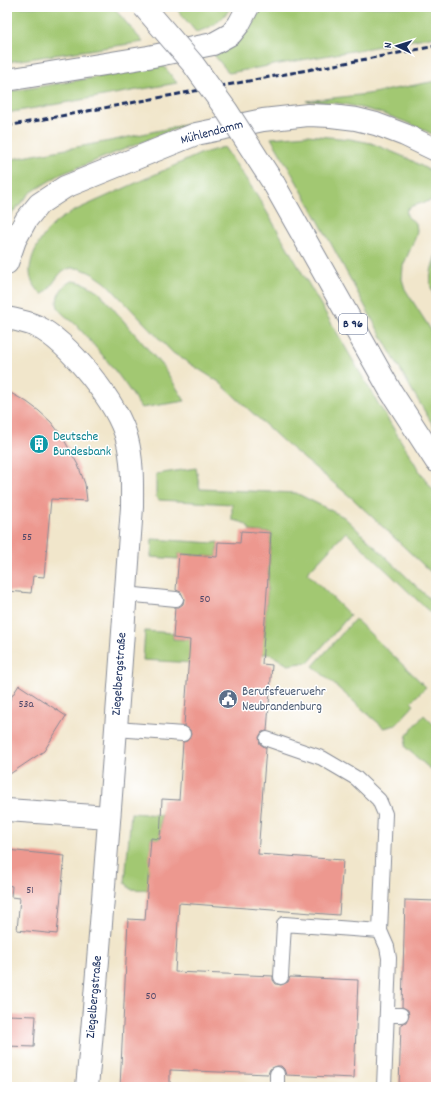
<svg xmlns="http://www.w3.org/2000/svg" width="443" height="1094" viewBox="0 0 443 1094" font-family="Dekko,sans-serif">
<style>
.green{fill:#a2c872;stroke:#5e7c68}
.building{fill:#ed988f}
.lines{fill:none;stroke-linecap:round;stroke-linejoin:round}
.service-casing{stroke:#868a94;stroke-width:16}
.minor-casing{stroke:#868a94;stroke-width:24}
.primary-casing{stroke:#868a94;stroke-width:24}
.service{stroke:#fff;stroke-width:14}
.minor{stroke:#fff;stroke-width:22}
.primary{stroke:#fff;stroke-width:22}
.rail{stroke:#1b2f5e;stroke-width:3;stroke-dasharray:6 3;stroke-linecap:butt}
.primary-bridge-casing{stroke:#868a94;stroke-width:24;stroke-linecap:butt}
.primary-bridge{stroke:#fff;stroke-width:22}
.labels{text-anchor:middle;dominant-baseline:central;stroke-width:3;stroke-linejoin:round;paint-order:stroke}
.number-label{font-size:11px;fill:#50496a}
.shield{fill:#fff;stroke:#5f6d8e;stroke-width:1}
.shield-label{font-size:12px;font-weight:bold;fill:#1b2f5e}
.street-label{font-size:13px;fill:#1b2f5e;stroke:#fff}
.culture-label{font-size:13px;fill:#0d838f;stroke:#fff;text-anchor:start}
.service-label{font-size:13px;fill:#4e5e75;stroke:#fff;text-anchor:start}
</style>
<rect width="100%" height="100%" fill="#fff"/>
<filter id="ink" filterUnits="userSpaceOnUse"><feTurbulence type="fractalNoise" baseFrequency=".025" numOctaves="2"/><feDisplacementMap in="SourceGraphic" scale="8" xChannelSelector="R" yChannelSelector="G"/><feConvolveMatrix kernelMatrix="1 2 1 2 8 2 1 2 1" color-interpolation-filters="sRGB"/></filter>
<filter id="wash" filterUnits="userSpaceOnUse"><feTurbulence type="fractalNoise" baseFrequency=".012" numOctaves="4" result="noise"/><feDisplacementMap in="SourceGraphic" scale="16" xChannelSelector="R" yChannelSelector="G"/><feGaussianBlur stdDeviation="0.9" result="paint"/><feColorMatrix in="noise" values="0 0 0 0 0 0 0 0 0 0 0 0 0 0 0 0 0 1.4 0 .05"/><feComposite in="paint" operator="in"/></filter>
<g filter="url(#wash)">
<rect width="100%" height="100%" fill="#f1e6cb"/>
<g class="green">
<path d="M7 7H113L143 42 7 62Z"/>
<path d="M175 7H231C222 21 211 28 196 32Z"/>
<path d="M261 7H436V36L229 73 214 55C238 48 252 29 261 7Z"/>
<path d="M164 66 177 83 7 113V92Z"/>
<path d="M436 81V136C409 122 382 112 352 106 337 102 321 102 306 101L368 94Z"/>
<path d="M188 124 59 175 30 193 13 212 7 221V160L115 140Z"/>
<path d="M307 135 350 139 371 143 407 158 436 174V199L412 206 407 209C405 218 410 218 416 223L417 230 416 236 403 266 402 279 405 289 436 338V430C377 335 329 234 271 138Z"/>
<path d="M224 147 257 195 376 400 422 475 436 494V577L353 499 285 443 219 382 173 353 106 283C95 275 76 261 62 272 55 278 51 289 43 294H41C38 290 34 286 32 281 24 264 41 236 53 225 59 219 67 215 74 211L200 154Z"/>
<path d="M436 255V300C427 285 430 271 436 255Z"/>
<path d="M72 281C83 282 90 286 99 292L164 368 185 401 141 408C123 378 100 352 77 326 72 320 62 315 59 309 53 299 63 284 72 281Z"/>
<path d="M196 468 200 489 296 493 344 517 436 605V618L346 532 307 573 350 615 309 662 288 665 270 654H257L264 637 271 533 250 531C247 522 241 522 232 520V504L159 500 156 497V474Z"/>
<path d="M152 539 214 543 218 542 217 557 179 554 178 559 151 557Z"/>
<path d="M355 619 426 687 411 702 414 705 396 725 384 728 313 666Z"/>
<path d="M145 631 173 633V639L229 642 227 665 143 660Z"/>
<path d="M424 715 436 727V774L405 747 407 735Z"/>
<path d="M131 813 161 815 160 839 151 838 148 890 130 889 125 882Z"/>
</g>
<g id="blocks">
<g class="building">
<path d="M7 391 27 402 39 411 51 422 62 436 78 465 85 484 87 501 51 499 44 577 33 576 31 593 7 591Z"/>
<path d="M241 531 271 533 262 664 272 665 267 731 262 732 259 737 260 744 266 748 258 854 343 860 339 915 179 903 175 972 273 976V980L276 984 281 985 288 982 290 977 358 980 354 1078 286 1075 284 1069 281 1066H277L270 1069 268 1074 170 1070V1087H120L128 919 145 920 151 838 160 839 162 799 179 800 183 742 187 741 191 735 190 730 184 726 190 640 173 638 175 607H179L183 604 184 599 181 592 176 590 179 554 217 557 218 542 240 543Z"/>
<path d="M19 685 66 716 44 751 7 776V704Z"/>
<path d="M7 850 65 856 57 934 17 930 20 898 11 897 12 886 7 885Z"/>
<path d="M405 900 436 901V1087H399L401 1024 406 1022 409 1015 408 1010 402 1007Z"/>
<path d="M7 1015 36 1016 34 1047 7 1046Z"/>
</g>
</g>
</g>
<g filter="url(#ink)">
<use href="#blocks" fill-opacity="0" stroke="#868a94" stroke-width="1"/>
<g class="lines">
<g class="service-casing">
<g id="service">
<path d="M125 594 176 599"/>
<path d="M116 729 183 734"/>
<path d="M267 739 322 758 356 778 379 800 385 814 380 931 387 947 389 958 384 1087"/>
<path d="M281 977 284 924 380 931"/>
<path d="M387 1015H401"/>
<path d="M277 1087V1074"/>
</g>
</g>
<g class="minor-casing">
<g id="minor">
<path d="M7 80 148 57 213 44 231 34 239 24 248 7"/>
<path d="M7 263 15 240 26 220 39 204 65 187 196 134 263 120 308 115 331 116 356 119 376 124 405 135 436 150"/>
<path d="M7 318C17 320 27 322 36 326 69 342 118 404 127 439 133 462 132 484 132 507 118 700 105 894 87 1087"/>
<path d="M7 810 109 817"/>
</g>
</g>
<g class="primary-casing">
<path id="primary" d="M274 184 390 390 436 461"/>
</g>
<use href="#service" class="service"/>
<use href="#minor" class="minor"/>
<use href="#primary" class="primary"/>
<path class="rail" d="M7 126 436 46"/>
<g class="primary-bridge-casing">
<path id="primary-bridge" d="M144 7 193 64 227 111 274 184"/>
</g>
<use href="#primary-bridge" class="primary-bridge"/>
</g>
</g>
<defs>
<g id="building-disc" transform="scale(1)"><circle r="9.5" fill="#0f9aa8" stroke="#fff"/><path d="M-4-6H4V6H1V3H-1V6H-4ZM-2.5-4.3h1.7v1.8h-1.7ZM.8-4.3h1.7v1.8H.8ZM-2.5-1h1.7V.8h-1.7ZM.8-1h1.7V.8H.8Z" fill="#fff"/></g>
<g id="civic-disc" transform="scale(1)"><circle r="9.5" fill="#5c6f8a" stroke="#fff"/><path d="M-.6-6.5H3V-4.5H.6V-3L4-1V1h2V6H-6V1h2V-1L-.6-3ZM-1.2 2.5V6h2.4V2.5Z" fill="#fff"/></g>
</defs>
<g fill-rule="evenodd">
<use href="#building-disc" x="39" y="444"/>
<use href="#civic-disc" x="228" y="699"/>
</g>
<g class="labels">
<g class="number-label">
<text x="27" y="538">55</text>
<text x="205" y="600">50</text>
<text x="26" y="705">53a</text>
<text x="30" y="891">51</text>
<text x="151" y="997">50</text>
</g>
<rect class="shield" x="339" y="314" width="28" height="20" rx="3"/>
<g class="shield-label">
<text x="353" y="324">B 96</text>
</g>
<g class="street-label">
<text transform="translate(212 133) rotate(-15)">Mühlendamm</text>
<text transform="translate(120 674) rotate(-86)">Ziegelbergstraße</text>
<text transform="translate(95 997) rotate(-85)">Ziegelbergstraße</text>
</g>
<g class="culture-label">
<text x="53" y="437">Deutsche<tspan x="53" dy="15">Bundesbank</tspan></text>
</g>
<g class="service-label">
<text x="242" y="692">Berufsfeuerwehr<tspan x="242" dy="15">Neubrandenburg</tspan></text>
</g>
</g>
<rect width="443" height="1094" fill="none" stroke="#fff" stroke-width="24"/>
<g transform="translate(397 46) rotate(274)" stroke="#ffffff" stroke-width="3" paint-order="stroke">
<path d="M0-3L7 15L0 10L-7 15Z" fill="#1b2f5e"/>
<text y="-6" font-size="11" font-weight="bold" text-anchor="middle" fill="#1b2f5e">N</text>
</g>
</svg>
